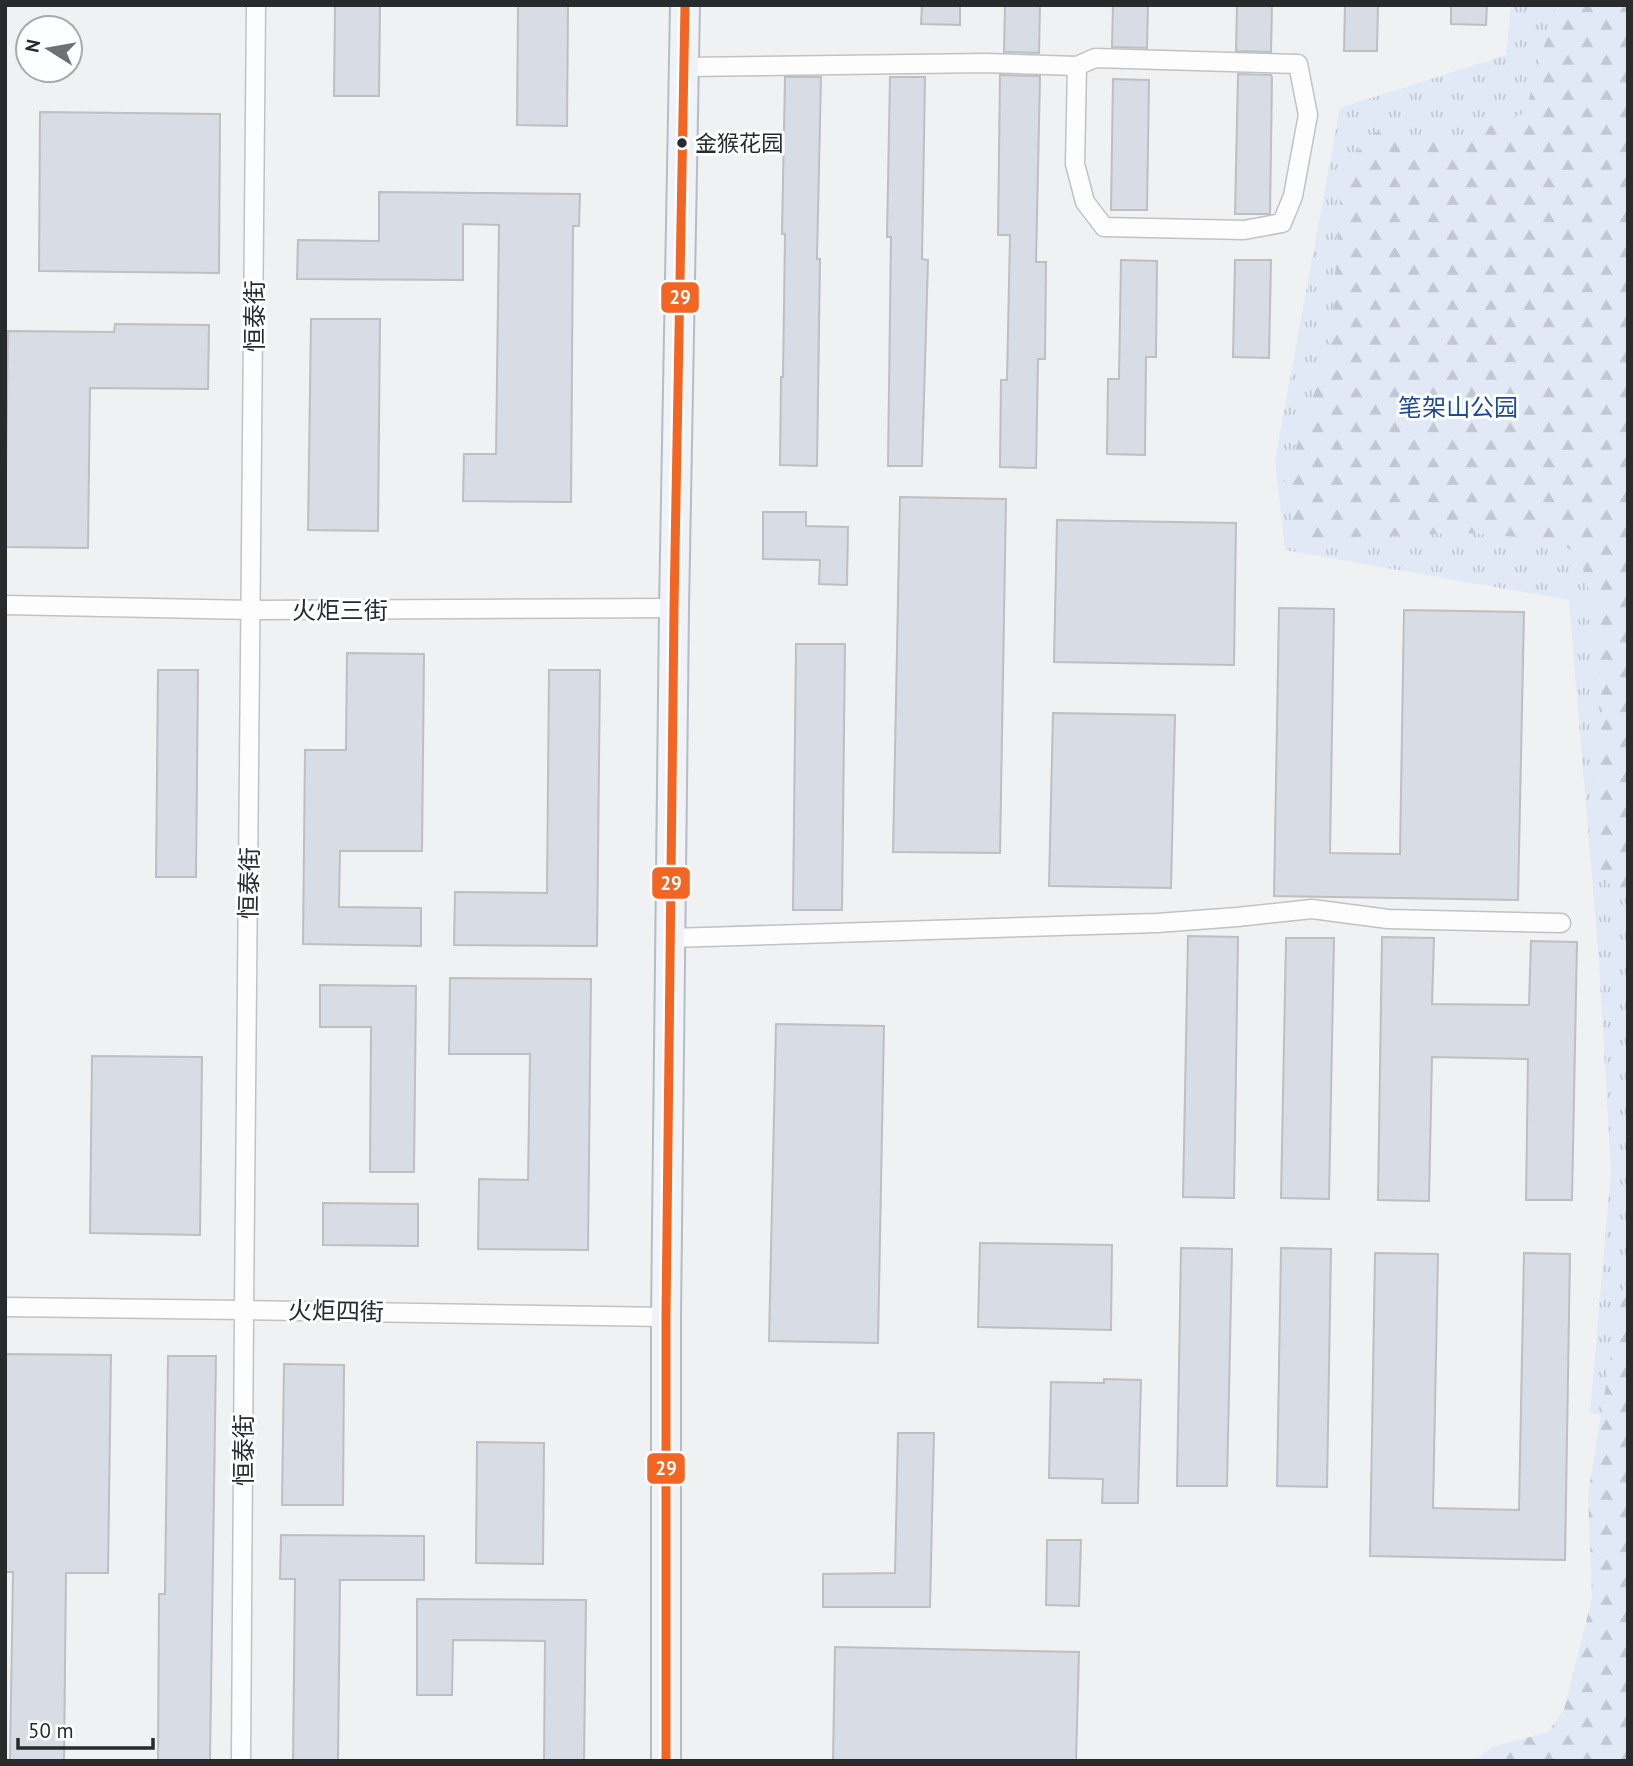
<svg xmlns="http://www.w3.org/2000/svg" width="1633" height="1766" viewBox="0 0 1633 1766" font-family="'PT Sans','Noto Sans SC',sans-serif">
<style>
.grass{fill:url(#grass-tufts)}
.forest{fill:url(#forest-firs)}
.building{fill:#d7dce5;stroke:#bebfc0;stroke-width:2}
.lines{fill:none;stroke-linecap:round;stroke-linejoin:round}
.minor-casing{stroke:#c1c2c4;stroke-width:21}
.primary-casing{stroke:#b6bcc3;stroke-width:32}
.minor{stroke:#fdfdfd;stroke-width:18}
.primary{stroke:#eff2f6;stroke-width:28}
.bus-1-casing{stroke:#fdfeff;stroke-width:14}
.bus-1{stroke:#f26522;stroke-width:9}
.bus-dot{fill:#292a2b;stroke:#fdfeff;stroke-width:2.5}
.labels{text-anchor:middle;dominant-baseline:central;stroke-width:6;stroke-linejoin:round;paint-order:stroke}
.bus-label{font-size:22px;fill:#292a2b;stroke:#fdfeff;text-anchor:start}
.street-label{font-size:24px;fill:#292a2b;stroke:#fdfeff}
.park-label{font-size:24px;fill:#1d4a98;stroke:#fdfeff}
.line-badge{stroke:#fdfeff;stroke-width:2.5}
.badge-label{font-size:19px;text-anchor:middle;font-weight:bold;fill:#fff}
</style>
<defs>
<pattern id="grass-tufts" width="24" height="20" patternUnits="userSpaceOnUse" patternTransform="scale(1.75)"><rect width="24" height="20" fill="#e1e9f7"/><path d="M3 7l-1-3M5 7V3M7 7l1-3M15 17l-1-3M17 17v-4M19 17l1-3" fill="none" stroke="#c1c8d4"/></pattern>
<pattern id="forest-firs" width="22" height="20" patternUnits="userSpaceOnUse" patternTransform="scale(1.75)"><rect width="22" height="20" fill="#e1e9f7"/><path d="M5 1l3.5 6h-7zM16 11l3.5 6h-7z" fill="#c1c8d4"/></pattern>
</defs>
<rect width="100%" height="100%" fill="#eff1f3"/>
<path class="grass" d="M1511 5H1628V1418L1590 1413 1611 1171 1599 962 1569 600 1285 550 1275 460 1340 108 1506 55Z"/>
<g class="forest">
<path d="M1553 5H1628V895L1615 891 1599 871 1591 794 1603 717 1593 605 1579 555 1555 540 1467 533 1296 539 1284 484 1331 343 1342 169 1375 132 1451 140 1525 113 1554 11Z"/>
<path d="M1628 1274V1761H1474L1492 1747 1548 1732 1564 1710 1592 1598 1588 1495 1617 1318Z"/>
</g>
<g class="building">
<path d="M335 5H380L379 96H334Z"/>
<path d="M518 5H568L567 126 517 125Z"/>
<path d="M922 5H960V25L921 24Z"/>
<path d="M1005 5H1040L1039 53 1004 52Z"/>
<path d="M1113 5H1148L1147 48 1112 47Z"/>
<path d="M1237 5H1272L1271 52 1236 51Z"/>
<path d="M1345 5H1378L1377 51H1344Z"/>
<path d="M1451 5H1487L1486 25 1451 24Z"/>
<path d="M1238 74 1271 75 1272 77 1270 214H1235Z"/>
<path d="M1000 75 1040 76 1036 262H1046L1045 359H1038L1036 468 1000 467 1001 380H1007L1010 235H998Z"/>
<path d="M785 77H821L817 259H820L817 466 780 465 781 377H783L785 234H782Z"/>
<path d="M890 77H925L922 259 928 260 922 466H888L891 237H887Z"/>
<path d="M1113 79 1149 80 1147 210H1111Z"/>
<path d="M40 112 220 114 219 273 39 271Z"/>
<path d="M379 192 580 194 579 226H573L571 502 463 501 464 454H496L499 225 463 224V280L297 279 298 240 379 241Z"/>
<path d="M1121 260 1157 261 1156 357H1146L1145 455 1107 454 1108 379H1119Z"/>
<path d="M1235 260H1271L1269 358 1233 357Z"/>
<path d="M311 319H380L378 531 308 530Z"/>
<path d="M115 324 209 325 208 389 90 388 88 548 5 547 8 331 114 332Z"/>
<path d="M900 497 1006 499 1000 853 893 852Z"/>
<path d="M763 512H806V526L848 527 847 585 819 584 820 560 763 559Z"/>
<path d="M1057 520 1236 523 1234 665 1054 662Z"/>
<path d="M1279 608 1334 609 1330 853 1400 854 1404 610 1524 612 1518 900 1274 896Z"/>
<path d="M796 644H845L842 910H793Z"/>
<path d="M347 653 424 654 422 851H340L339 907 421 908V946L303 944 305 750H346Z"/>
<path d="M158 670H198L196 877H156Z"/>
<path d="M549 670H600L597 946 454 945 455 892 547 893Z"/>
<path d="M1053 713 1175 715 1171 888 1049 886Z"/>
<path d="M1188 936 1238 937 1234 1198 1183 1197Z"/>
<path d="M1382 937 1434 938 1432 1004 1529 1005 1531 941 1577 942 1572 1200H1526L1528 1059 1432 1057 1429 1201 1378 1200Z"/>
<path d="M1286 938H1334L1329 1199 1281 1198Z"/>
<path d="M450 978 591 979 588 1250 478 1249 479 1179 528 1180 530 1054H449Z"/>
<path d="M320 985 416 986 414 1172H370L371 1027H320Z"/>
<path d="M776 1024 884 1026 878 1343 769 1341Z"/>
<path d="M92 1056 202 1057 200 1235 90 1233Z"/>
<path d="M323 1203 418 1204V1246L323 1245Z"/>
<path d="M980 1243 1112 1245 1111 1330 978 1327Z"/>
<path d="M1181 1248 1232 1249 1227 1486H1177Z"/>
<path d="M1281 1248 1331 1249 1327 1487 1277 1486Z"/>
<path d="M1375 1253 1438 1254 1433 1508 1519 1510 1524 1253 1570 1254 1565 1560 1370 1556Z"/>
<path d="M5 1354 111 1355 108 1573H66L64 1761H10L13 1572H5Z"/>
<path d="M168 1356H216L210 1761H158L159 1594H165Z"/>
<path d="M284 1364 344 1365 343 1505H282Z"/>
<path d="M1104 1379 1141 1380 1138 1503H1102L1103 1479 1049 1478 1051 1382 1104 1383Z"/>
<path d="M898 1433H934L930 1607H823V1574L895 1573Z"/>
<path d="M477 1442 544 1443 543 1564 476 1563Z"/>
<path d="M281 1535 424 1536V1580H340L338 1761H293L295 1579H280Z"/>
<path d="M1047 1540H1081L1079 1606 1046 1605Z"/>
<path d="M417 1599 586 1600 584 1761H544L545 1641 453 1640 452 1695H417Z"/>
<path d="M835 1647 1079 1652 1076 1761H833Z"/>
</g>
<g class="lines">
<g class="minor-casing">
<g id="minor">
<path d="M685 67 985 63 1077 66 1095 58 1298 64 1308 115 1293 196 1282 223 1244 230 1104 227 1085 202 1075 164 1077 66"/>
<path d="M5 605 252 610 674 608"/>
<path d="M671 938 1157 923 1237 917 1312 909 1388 919 1561 923"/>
<path d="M5 1307 244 1310 666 1317"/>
<path d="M241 1761 244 1310 256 5"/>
</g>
</g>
<g class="primary-casing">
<path id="primary" d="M666 1761V1317L674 608 685 5"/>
</g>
<use href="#minor" class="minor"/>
<use href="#primary" class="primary"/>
<g class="bus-1-casing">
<path id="bus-1" d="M666 1761V1317L674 608 685 5"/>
</g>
<use href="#bus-1" class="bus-1"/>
</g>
<circle class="bus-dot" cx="682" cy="143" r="6"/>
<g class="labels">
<g class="bus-label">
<text x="695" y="143">金猴花园</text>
</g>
<g class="street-label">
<text transform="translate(254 316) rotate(-90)">恒泰街</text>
<text x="340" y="610">火炬三街</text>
<text transform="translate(249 883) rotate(-89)">恒泰街</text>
<text transform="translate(336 1311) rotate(1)">火炬四街</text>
<text transform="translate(243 1450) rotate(-90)">恒泰街</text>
</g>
<g class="park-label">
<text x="1458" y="407">笔架山公园</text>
</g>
</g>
<g class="line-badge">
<rect x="660" y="281" width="40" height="33" rx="7" fill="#f26522"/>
<rect x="651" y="866" width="40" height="34" rx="7" fill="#f26522"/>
<rect x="646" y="1452" width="40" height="33" rx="7" fill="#f26522"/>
</g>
<g class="badge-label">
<text x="680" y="304">29</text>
<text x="671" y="890">29</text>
<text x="666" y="1475">29</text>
</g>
<rect width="1633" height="1766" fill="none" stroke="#292a2b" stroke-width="14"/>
<g transform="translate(49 49) rotate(281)"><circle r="33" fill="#fdfeff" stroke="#a8a9aa" stroke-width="2"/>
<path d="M0-5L12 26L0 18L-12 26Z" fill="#6e7071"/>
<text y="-10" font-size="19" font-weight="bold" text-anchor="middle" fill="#292a2b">N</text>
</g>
<path d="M18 1738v10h135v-10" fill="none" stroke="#292a2b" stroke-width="3.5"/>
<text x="28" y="1738" font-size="21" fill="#292a2b" stroke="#fdfeff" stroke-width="5" paint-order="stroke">50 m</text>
</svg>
